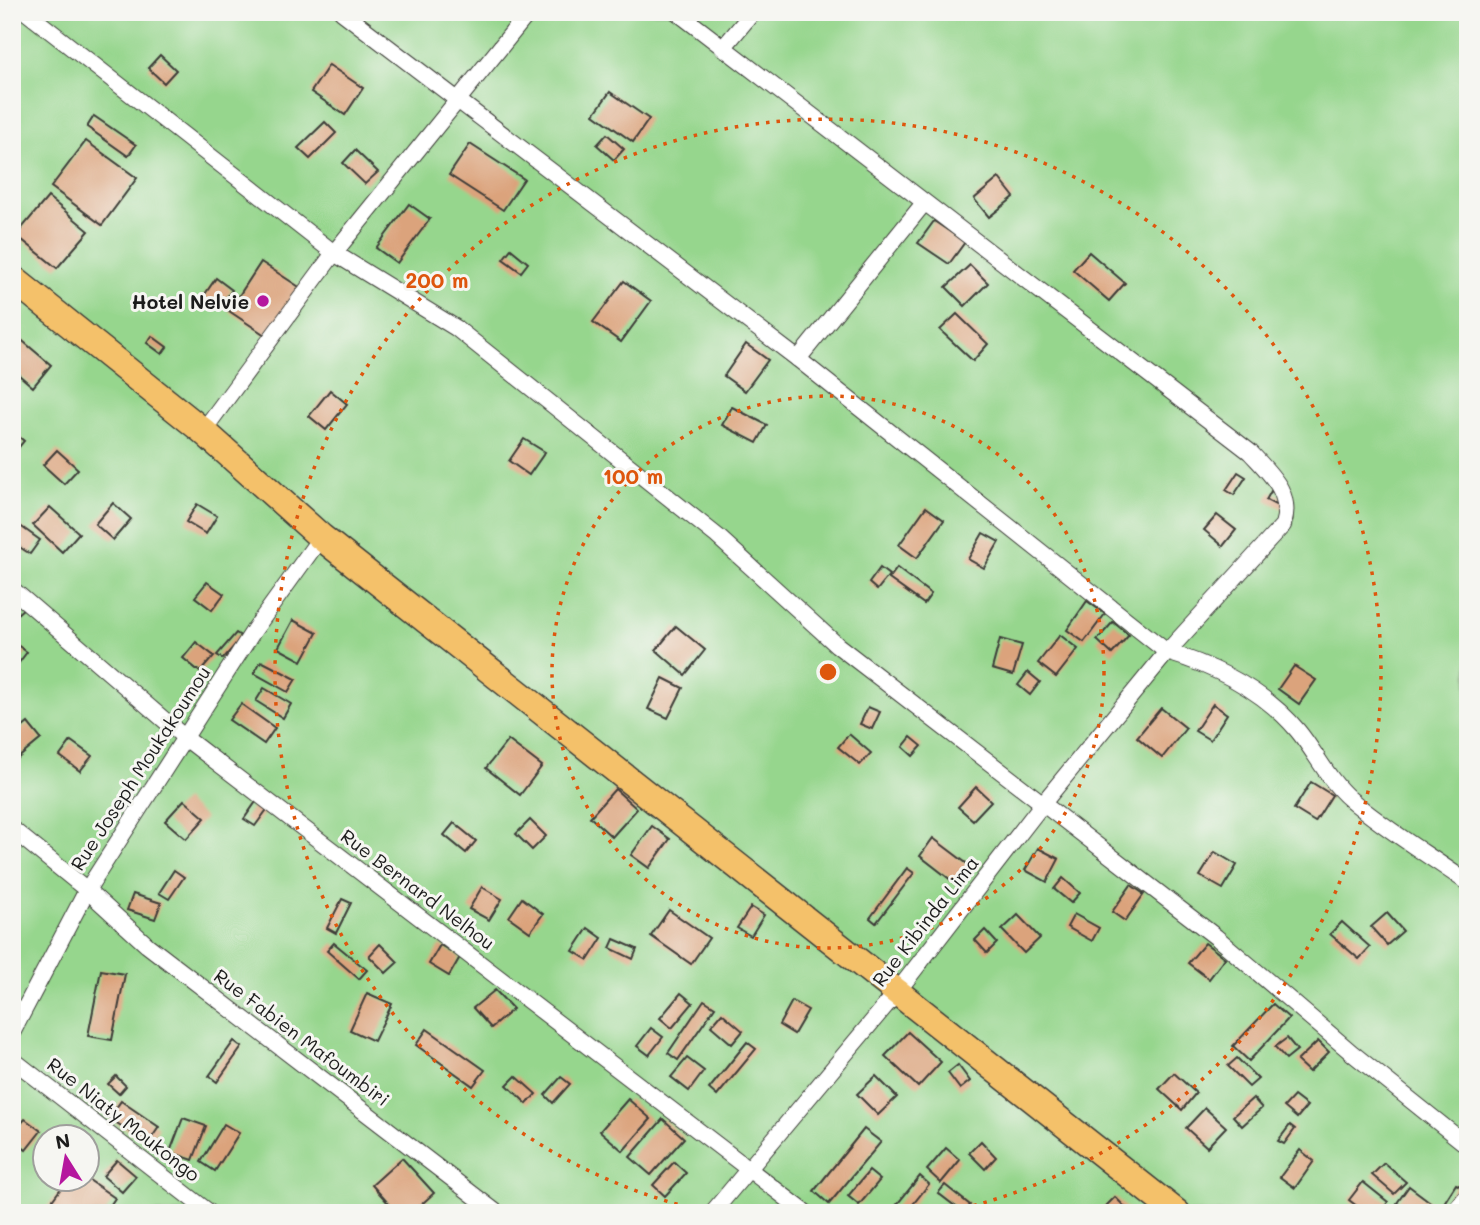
<svg xmlns="http://www.w3.org/2000/svg" width="1480" height="1225" viewBox="0 0 1480 1225" font-family="Mali,sans-serif">
<style>
.green{fill:#96d68d;stroke:#597954;stroke-width:2;fill-rule:evenodd}
.building{fill:#dba37c}
.lines{fill:none;stroke-linecap:round;stroke-linejoin:round}
.minor-casing{stroke:#3c3b37;stroke-width:18}
.trunk-casing{stroke:#3c3b37;stroke-width:29}
.minor{stroke:#fff;stroke-width:16}
.trunk{stroke:#f4c16b;stroke-width:26}
.ring{fill:none;stroke:#de560d;stroke-width:3.5;stroke-dasharray:3.5 7}
.poi-dot{fill:#b5179e;stroke:#f6f6f2;stroke-width:2.5}
.labels{text-anchor:middle;dominant-baseline:central;stroke-width:6;stroke-linejoin:round;paint-order:stroke}
.poi-label{font-size:19px;font-weight:bold;fill:#1c1c1c;stroke:#f6f6f2;text-anchor:end}
.street-label{font-size:19px;fill:#1c1c1c;stroke:#f6f6f2}
.centre{fill:#de560d;stroke:#f6f6f2;stroke-width:3.5}
.ring-label{font-size:21px;text-anchor:middle;font-weight:bold;fill:#de560d;stroke:#f6f6f2;stroke-width:6;stroke-linejoin:round;paint-order:stroke}
</style>
<rect width="100%" height="100%" fill="#f6f6f2"/>
<filter id="ink" filterUnits="userSpaceOnUse"><feTurbulence type="fractalNoise" baseFrequency=".0143" numOctaves="2"/><feDisplacementMap in="SourceGraphic" scale="14" xChannelSelector="R" yChannelSelector="G"/><feConvolveMatrix kernelMatrix="1 2 1 2 8 2 1 2 1" color-interpolation-filters="sRGB"/></filter>
<filter id="wash" filterUnits="userSpaceOnUse"><feTurbulence type="fractalNoise" baseFrequency=".00686" numOctaves="4" result="noise"/><feDisplacementMap in="SourceGraphic" scale="28" xChannelSelector="R" yChannelSelector="G"/><feGaussianBlur stdDeviation="1.57" result="paint"/><feColorMatrix in="noise" values="0 0 0 0 0 0 0 0 0 0 0 0 0 0 0 0 0 1.4 0 .05"/><feComposite in="paint" operator="in"/></filter>
<g filter="url(#wash)">
<rect width="100%" height="100%" fill="#efe8d2"/>
<path class="green" d="M12 12H1468V1213H12ZM46 1138H88V1180H46Z"/>
<g id="blocks">
<g class="building">
<path d="M160 55 176 70 164 83 148 68Z"/>
<path d="M329 65 363 88 345 115 311 92Z"/>
<path d="M610 92 649 119 633 142 594 114Z"/>
<path d="M94 116 136 145 128 156 87 127Z"/>
<path d="M325 122 336 133 310 159 298 148Z"/>
<path d="M607 134 624 149 614 160 597 145Z"/>
<path d="M86 141 137 178 102 225 51 187Z"/>
<path d="M470 144 524 179 503 210 449 175Z"/>
<path d="M355 150 378 172 365 184 343 163Z"/>
<path d="M999 178 1014 197 989 217 974 199Z"/>
<path d="M48 197 89 231 57 268 16 235Z"/>
<path d="M409 204 430 219 397 263 376 248Z"/>
<path d="M934 221 965 242 949 264 918 243Z"/>
<path d="M511 249 528 263 521 272 503 259Z"/>
<path d="M1089 252 1125 283 1109 301 1073 270Z"/>
<path d="M261 262 310 294 277 343 229 311Z"/>
<path d="M970 265 988 283 965 306 946 287Z"/>
<path d="M216 278 232 290 219 308 203 297Z"/>
<path d="M624 281 651 301 621 342 593 322Z"/>
<path d="M957 314 988 344 973 361 940 330Z"/>
<path d="M152 336 167 347 162 354 147 343Z"/>
<path d="M18 337 51 365 33 387 12 369V343Z"/>
<path d="M746 344 768 360 745 391 724 376Z"/>
<path d="M330 390 347 404 326 430 309 416Z"/>
<path d="M732 407 767 425 757 443 722 425Z"/>
<path d="M12 431 24 441 14 453 12 451Z"/>
<path d="M524 439 545 452 529 475 509 461Z"/>
<path d="M57 450 78 469 64 484 43 465Z"/>
<path d="M1238 472 1246 477 1234 495 1226 490Z"/>
<path d="M1271 491 1292 502 1287 511 1266 500Z"/>
<path d="M113 503 131 519 113 540 95 524Z"/>
<path d="M197 504 217 516 206 534 186 522Z"/>
<path d="M50 507 79 533 62 552 33 525Z"/>
<path d="M926 507 944 520 917 558 899 545Z"/>
<path d="M1217 515 1236 530 1223 546 1204 530Z"/>
<path d="M16 523 40 540 30 554 12 542V528Z"/>
<path d="M983 533 999 542 984 568 968 559Z"/>
<path d="M880 568 889 575 877 590 869 583Z"/>
<path d="M897 568 931 594 924 604 889 579Z"/>
<path d="M207 582 224 594 212 610 195 597Z"/>
<path d="M12 593 25 607 14 617 12 614Z"/>
<path d="M1087 601 1105 614 1084 642 1067 630Z"/>
<path d="M293 620 317 633 302 661 278 648Z"/>
<path d="M1113 622 1129 635 1112 654 1097 640Z"/>
<path d="M676 626 705 650 685 675 656 650Z"/>
<path d="M236 633 242 637 223 659 217 655Z"/>
<path d="M1060 635 1078 649 1056 677 1038 663Z"/>
<path d="M1000 639 1022 645 1013 675 992 669Z"/>
<path d="M13 642 27 652 15 668 12 666Z"/>
<path d="M196 642 214 656 200 672 183 658Z"/>
<path d="M261 661 296 679 288 692 254 673Z"/>
<path d="M1294 666 1316 680 1299 704 1278 689Z"/>
<path d="M1028 672 1040 682 1030 695 1018 685Z"/>
<path d="M663 678 683 688 668 718 648 709Z"/>
<path d="M264 688 291 704 283 718 256 701Z"/>
<path d="M241 704 275 728 264 744 229 720Z"/>
<path d="M1213 704 1227 714 1210 740 1195 731Z"/>
<path d="M868 707 880 712 872 729 860 724Z"/>
<path d="M1161 708 1186 728 1162 758 1137 737Z"/>
<path d="M28 723 41 739 12 763V736Z"/>
<path d="M849 734 871 753 860 765 838 747Z"/>
<path d="M911 737 922 746 913 756 903 747Z"/>
<path d="M508 740 542 766 520 795 486 768Z"/>
<path d="M71 741 92 756 80 771 60 756Z"/>
<path d="M1311 782 1332 795 1315 822 1294 809Z"/>
<path d="M976 787 991 801 973 820 958 807Z"/>
<path d="M615 789 637 809 612 837 590 817Z"/>
<path d="M260 796 271 804 255 826 244 819Z"/>
<path d="M184 800 205 818 186 839 165 821Z"/>
<path d="M530 820 546 836 532 850 516 834Z"/>
<path d="M454 823 476 841 466 853 444 835Z"/>
<path d="M652 826 670 839 649 868 631 855Z"/>
<path d="M933 838 974 869 960 887 920 856Z"/>
<path d="M1038 848 1059 859 1047 882 1025 870Z"/>
<path d="M1215 852 1237 865 1223 889 1200 876Z"/>
<path d="M907 868 914 873 876 923 870 918Z"/>
<path d="M174 870 184 877 169 899 159 893Z"/>
<path d="M1063 878 1080 893 1071 903 1054 889Z"/>
<path d="M1131 885 1144 894 1125 921 1112 912Z"/>
<path d="M482 887 502 899 489 920 469 909Z"/>
<path d="M133 894 161 903 155 919 127 910Z"/>
<path d="M522 898 543 914 530 932 509 917Z"/>
<path d="M342 899 351 903 336 933 327 928Z"/>
<path d="M751 907 764 915 751 936 737 928Z"/>
<path d="M669 910 709 938 691 964 651 936Z"/>
<path d="M1387 913 1403 931 1387 945 1371 927Z"/>
<path d="M1074 914 1099 928 1092 941 1067 927Z"/>
<path d="M1018 915 1040 938 1024 953 1002 930Z"/>
<path d="M1342 922 1370 947 1359 959 1330 934Z"/>
<path d="M588 928 602 938 588 960 573 951Z"/>
<path d="M985 930 997 943 987 953 975 940Z"/>
<path d="M614 939 637 949 633 959 610 948Z"/>
<path d="M334 943 367 970 359 979 327 951Z"/>
<path d="M1205 943 1225 958 1209 979 1188 963Z"/>
<path d="M380 944 398 962 386 973 369 956Z"/>
<path d="M440 945 460 957 449 976 429 964Z"/>
<path d="M101 970 125 974 112 1040 88 1036Z"/>
<path d="M495 990 513 1009 491 1028 473 1008Z"/>
<path d="M367 993 392 1004 374 1041 350 1030Z"/>
<path d="M681 993 693 1003 672 1028 660 1018Z"/>
<path d="M704 1000 715 1007 678 1060 668 1053Z"/>
<path d="M792 1001 808 1010 794 1034 779 1025Z"/>
<path d="M1273 1004 1289 1018 1249 1061 1233 1046Z"/>
<path d="M722 1013 743 1031 732 1044 711 1026Z"/>
<path d="M651 1028 663 1037 649 1055 637 1046Z"/>
<path d="M427 1029 485 1070 473 1086 416 1045Z"/>
<path d="M908 1032 941 1062 918 1087 885 1056Z"/>
<path d="M1287 1038 1297 1050 1286 1059 1275 1047Z"/>
<path d="M234 1041 242 1047 217 1082 209 1076Z"/>
<path d="M1318 1041 1329 1052 1309 1072 1297 1061Z"/>
<path d="M747 1042 756 1049 717 1096 709 1089Z"/>
<path d="M687 1058 704 1071 689 1091 671 1077Z"/>
<path d="M1237 1058 1258 1079 1249 1087 1228 1066Z"/>
<path d="M958 1065 970 1081 960 1089 948 1073Z"/>
<path d="M1174 1073 1196 1093 1182 1110 1159 1089Z"/>
<path d="M116 1076 126 1086 119 1094 108 1084Z"/>
<path d="M516 1076 536 1094 527 1104 507 1085Z"/>
<path d="M876 1076 897 1097 878 1115 857 1094Z"/>
<path d="M561 1077 570 1084 553 1103 545 1095Z"/>
<path d="M1294 1096 1307 1106 1297 1118 1284 1107Z"/>
<path d="M1253 1098 1262 1108 1242 1126 1233 1116Z"/>
<path d="M628 1099 651 1119 623 1151 600 1131Z"/>
<path d="M121 1101 159 1127 148 1143 109 1118Z"/>
<path d="M1205 1108 1226 1127 1207 1147 1186 1128Z"/>
<path d="M183 1118 206 1126 193 1160 170 1152Z"/>
<path d="M25 1119 41 1131 26 1150 12 1139V1134Z"/>
<path d="M663 1119 684 1138 651 1175 630 1157Z"/>
<path d="M224 1124 239 1133 215 1171 201 1162Z"/>
<path d="M1290 1125 1295 1129 1284 1144 1278 1141Z"/>
<path d="M864 1129 881 1142 829 1204 814 1191Z"/>
<path d="M981 1141 996 1157 985 1169 969 1153Z"/>
<path d="M946 1148 960 1160 941 1183 927 1170Z"/>
<path d="M1300 1150 1314 1161 1295 1188 1280 1177Z"/>
<path d="M402 1158 434 1193 412 1213H397L372 1185Z"/>
<path d="M117 1160 136 1176 122 1192 103 1176Z"/>
<path d="M674 1162 686 1173 665 1196 653 1185Z"/>
<path d="M1384 1163 1406 1182 1394 1194 1372 1175Z"/>
<path d="M869 1171 880 1180 859 1205 848 1196Z"/>
<path d="M920 1176 929 1184 906 1213H900L894 1208Z"/>
<path d="M67 1180H89L115 1198 105 1213H43Z"/>
<path d="M1363 1182 1388 1202 1380 1213H1366L1349 1200Z"/>
<path d="M1456 1184 1464 1188 1452 1208 1444 1203Z"/>
<path d="M945 1185 970 1205 964 1213 938 1193Z"/>
<path d="M1409 1186 1445 1213H1411L1397 1203Z"/>
<path d="M1115 1197 1131 1213 1101 1211Z"/>
</g>
</g>
</g>
<g filter="url(#ink)">
<use href="#blocks" fill-opacity="0" stroke="#3c3b37" stroke-width="2"/>
<g class="lines">
<g class="minor-casing">
<g id="minor">
<path d="M26 12 334 253 456 328 717 536 837 645 1216 937 1352 1053 1468 1146"/>
<path d="M342 12 798 359 1167 652C1217 667 1264 690 1298 731 1316 753 1328 780 1350 799 1386 830 1429 855 1468 883"/>
<path d="M677 12 1250 452C1271 475 1293 493 1283 525L1167 652 1044 802 897 992 712 1213"/>
<path d="M723 48 753 12"/>
<path d="M798 359 924 203"/>
<path d="M203 431 334 253 529 12"/>
<path d="M12 589 184 737 806 1213"/>
<path d="M12 829 87 890 147 945 497 1213"/>
<path d="M12 1033 87 890 254 630 321 537"/>
<path d="M12 1059 210 1213"/>
<path d="M1453 1213 1468 1195"/>
</g>
</g>
<g class="trunk-casing">
<path id="trunk" d="M12 278 203 431 321 537 1177 1213"/>
</g>
<use href="#minor" class="minor"/>
<use href="#trunk" class="trunk"/>
</g>
</g>
<g class="ring">
<circle cx="828" cy="672" r="276"/>
<path d="M708 1212A553 553 0 1 1 948 1212"/>
</g>
<circle class="poi-dot" cx="263" cy="301" r="7"/>
<g class="labels">
<g class="poi-label">
<text x="249" y="301">Hotel Nelvie</text>
</g>
<g class="street-label">
<text transform="translate(140 768) rotate(-57)">Rue Joseph Moukakoumou</text>
<text transform="translate(418 889) rotate(37)">Rue Bernard Nelhou</text>
<text transform="translate(925 921) rotate(-52)">Rue Kibinda Lima</text>
<text transform="translate(302 1037) rotate(37)">Rue Fabien Mafoumbiri</text>
<text transform="translate(124 1119) rotate(38)">Rue Niaty Moukongo</text>
</g>
</g>
<circle cx="828" cy="672" r="10" class="centre"/>
<g class="ring-label">
<text x="437" y="288">200 m</text>
<text x="633" y="484">100 m</text>
</g>
<rect width="1480" height="1225" fill="none" stroke="#f6f6f2" stroke-width="42"/>
<g transform="translate(66 1158) rotate(349)"><circle r="33" fill="#f6f6f2" stroke="#9f9f9c" stroke-width="2"/>
<path d="M0-5L12 26L0 18L-12 26Z" fill="#b5179e"/>
<text y="-10" font-size="19" font-weight="bold" text-anchor="middle" fill="#1c1c1c">N</text>
</g>
</svg>
